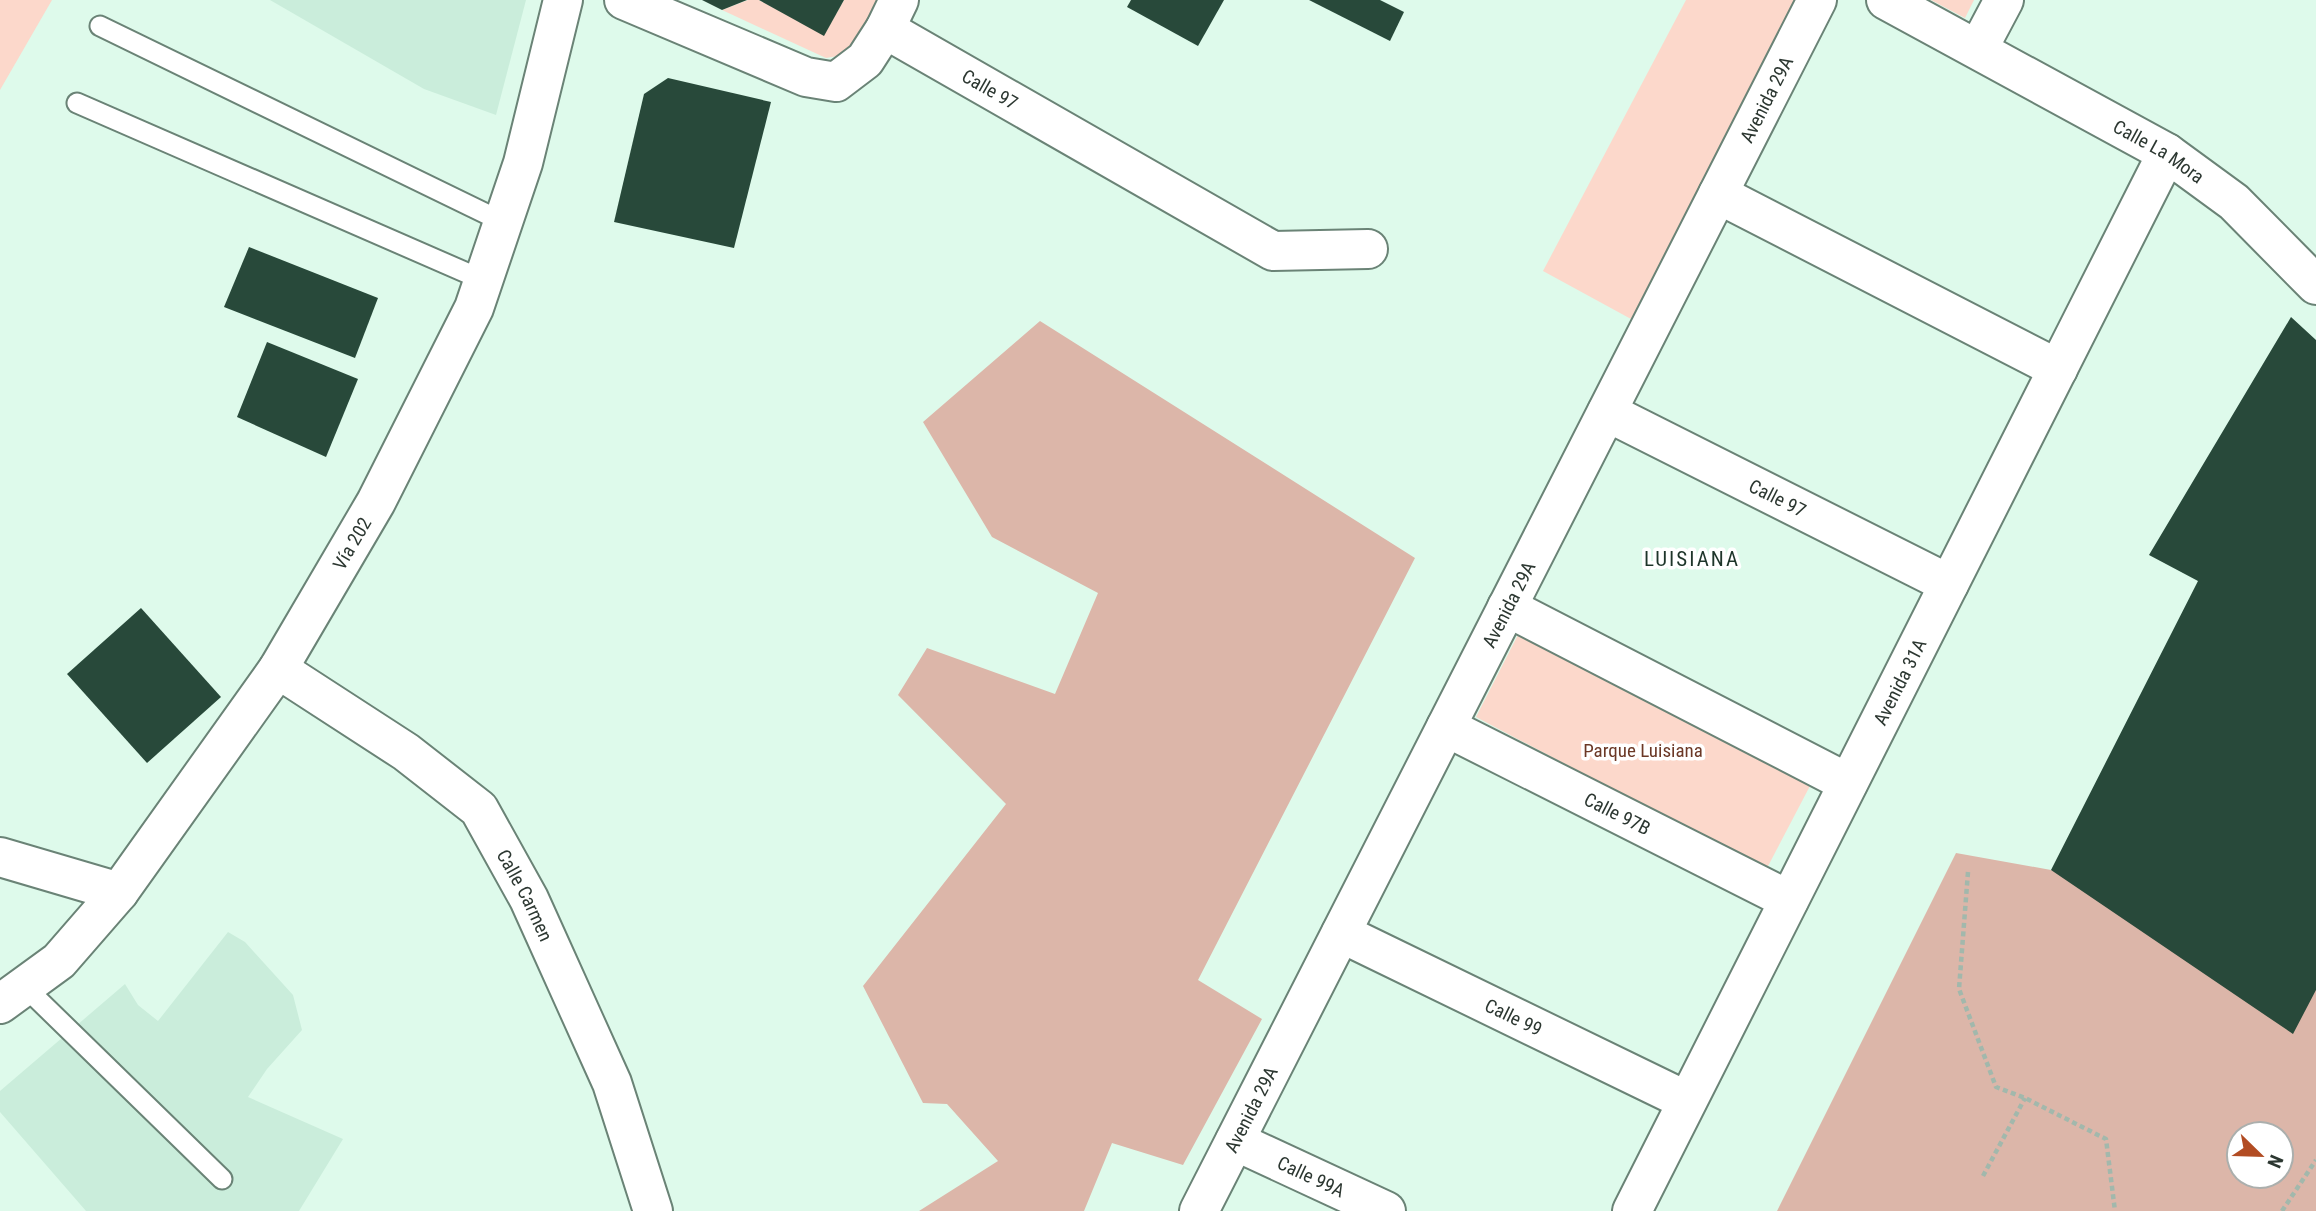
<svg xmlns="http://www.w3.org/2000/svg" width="2316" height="1211" viewBox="0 0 2316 1211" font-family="'Roboto Condensed',sans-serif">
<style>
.built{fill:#caeddb}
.green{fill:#fcd8cb}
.forest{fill:#dcb6a9;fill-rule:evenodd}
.building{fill:#28493a}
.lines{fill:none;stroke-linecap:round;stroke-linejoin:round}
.service-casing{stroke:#6a8376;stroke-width:23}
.minor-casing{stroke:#6a8376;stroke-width:42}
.tertiary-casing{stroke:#6a8376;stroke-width:42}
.secondary-casing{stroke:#6a8376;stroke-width:42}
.path{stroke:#a2b8ac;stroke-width:4.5;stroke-dasharray:5 3.5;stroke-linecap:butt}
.service{stroke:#fff;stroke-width:19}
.minor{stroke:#fff;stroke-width:38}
.tertiary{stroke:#fff;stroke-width:38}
.secondary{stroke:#fff;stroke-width:38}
.labels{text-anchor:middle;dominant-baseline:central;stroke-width:7;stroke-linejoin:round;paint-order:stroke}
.street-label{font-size:19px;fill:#2c3731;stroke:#fff}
.park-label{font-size:19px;fill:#6b3826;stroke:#fff}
.neighbourhood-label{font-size:21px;letter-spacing:2px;fill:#1e352a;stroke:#fff}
</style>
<rect width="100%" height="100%" fill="#defaeb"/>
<g class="built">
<path d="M270 0H526L496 115 424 89Z"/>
<path d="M228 932 245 942 293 995 302 1030 267 1069 248 1097 343 1139 299 1211H86L0 1112V1091L125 984 138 1005 158 1021Z"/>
</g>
<g class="green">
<path d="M0 0H52L0 90Z"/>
<path d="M748 0H759L824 35 844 0H880L856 47 844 55 826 58 722 10Z"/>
<path d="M1686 0H1802L1631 319 1543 271Z"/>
<path d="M1931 0H1974L1965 18Z"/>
<path d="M1520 631 1811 784 1766 870 1476 717Z"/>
</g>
<g class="forest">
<path d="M1040 321 1415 558 1198 980 1262 1019 1183 1165 1112 1143 1084 1211H919L998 1161 947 1104 923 1103 863 986 1006 804 898 695 927 648 1055 694 1098 593 992 537 923 422Z"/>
<path d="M1956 853 2051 870 2316 990V1211H1777ZM2239 1134H2281V1176H2239Z"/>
</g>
<g class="building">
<path d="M702 0H747L722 10Z"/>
<path d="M759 0H844L824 36Z"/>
<path d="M1131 0H1224L1198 46 1127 7Z"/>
<path d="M1309 0H1380L1404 12 1390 41Z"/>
<path d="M668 78 771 102 734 248 614 222 644 94Z"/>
<path d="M249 247 378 298 355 358 224 307Z"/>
<path d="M2291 317 2316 340V990L2293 1034 2051 870 2198 581 2149 555Z"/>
<path d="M267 342 358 379 326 457 237 417Z"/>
<path d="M141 608 221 697 147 763 67 674Z"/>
</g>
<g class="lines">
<g class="service-casing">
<g id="service">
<path d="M100 26 503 222"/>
<path d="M77 103 483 280"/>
<path d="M24 986 222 1179"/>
</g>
</g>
<g class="minor-casing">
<g id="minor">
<path d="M624 0 806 77 836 82 865 60 885 29 899 0"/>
<path id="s1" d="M1886 0 2167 153 2234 202 2316 285"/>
<path id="s2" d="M885 29 1273 251 1368 249"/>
<path d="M1978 49 2004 0"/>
<path d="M1718 194 2058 369"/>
<path id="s3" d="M1607 412 1949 584"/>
<path d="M1507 607 1848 783"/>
<path id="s4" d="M1446 727 1789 900"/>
<path d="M0 857 119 892"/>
<path id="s5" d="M1341 933 1687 1101"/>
<path id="s6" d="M1235 1141 1386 1211"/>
<path id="s7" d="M1199 1211 1817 0"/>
<path id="s8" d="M1632 1211 2167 153"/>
</g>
</g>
<g class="tertiary-casing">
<g id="tertiary">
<path id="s9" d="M278 669 406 752 479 809 529 899 612 1083 653 1211"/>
</g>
</g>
<g class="secondary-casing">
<g id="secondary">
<path id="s10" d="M0 1004 59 961 119 892 278 669 376 502 474 308 523 163 563 0"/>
</g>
</g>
<g class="path">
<path d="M1968 872 1959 989 1996 1087 2025 1098 2106 1139 2115 1211"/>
<path d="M1983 1176 2025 1098"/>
<path d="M2282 1211 2316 1160"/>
</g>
<use href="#service" class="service"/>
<use href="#minor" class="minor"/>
<use href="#tertiary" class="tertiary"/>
<use href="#secondary" class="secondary"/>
</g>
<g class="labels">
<g class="street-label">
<text stroke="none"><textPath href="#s2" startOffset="121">Calle 97</textPath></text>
<text stroke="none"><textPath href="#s7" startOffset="1248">Avenida 29A</textPath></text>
<text stroke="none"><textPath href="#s1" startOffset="312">Calle La Mora</textPath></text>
<text stroke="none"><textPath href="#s3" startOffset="191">Calle 97</textPath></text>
<text stroke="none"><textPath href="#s10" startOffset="584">Vía 202</textPath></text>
<text stroke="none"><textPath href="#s7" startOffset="681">Avenida 29A</textPath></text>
<text stroke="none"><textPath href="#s8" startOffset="593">Avenida 31A</textPath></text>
<text stroke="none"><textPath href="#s4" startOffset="192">Calle 97B</textPath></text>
<text stroke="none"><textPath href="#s9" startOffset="343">Calle Carmen</textPath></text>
<text stroke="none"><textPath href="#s5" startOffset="192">Calle 99</textPath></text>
<text stroke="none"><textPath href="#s7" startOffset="114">Avenida 29A</textPath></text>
<text stroke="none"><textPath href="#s6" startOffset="84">Calle 99A</textPath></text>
</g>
<g class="park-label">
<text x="1643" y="750">Parque Luisiana</text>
</g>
<g class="neighbourhood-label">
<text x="1692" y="559">LUISIANA</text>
</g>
</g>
<g transform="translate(2260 1155) rotate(113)"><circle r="33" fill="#ffffff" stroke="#abafad" stroke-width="2"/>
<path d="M0-5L12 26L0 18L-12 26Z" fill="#b24c23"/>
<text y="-10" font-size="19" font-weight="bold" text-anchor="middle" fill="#2c3731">N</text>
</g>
</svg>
